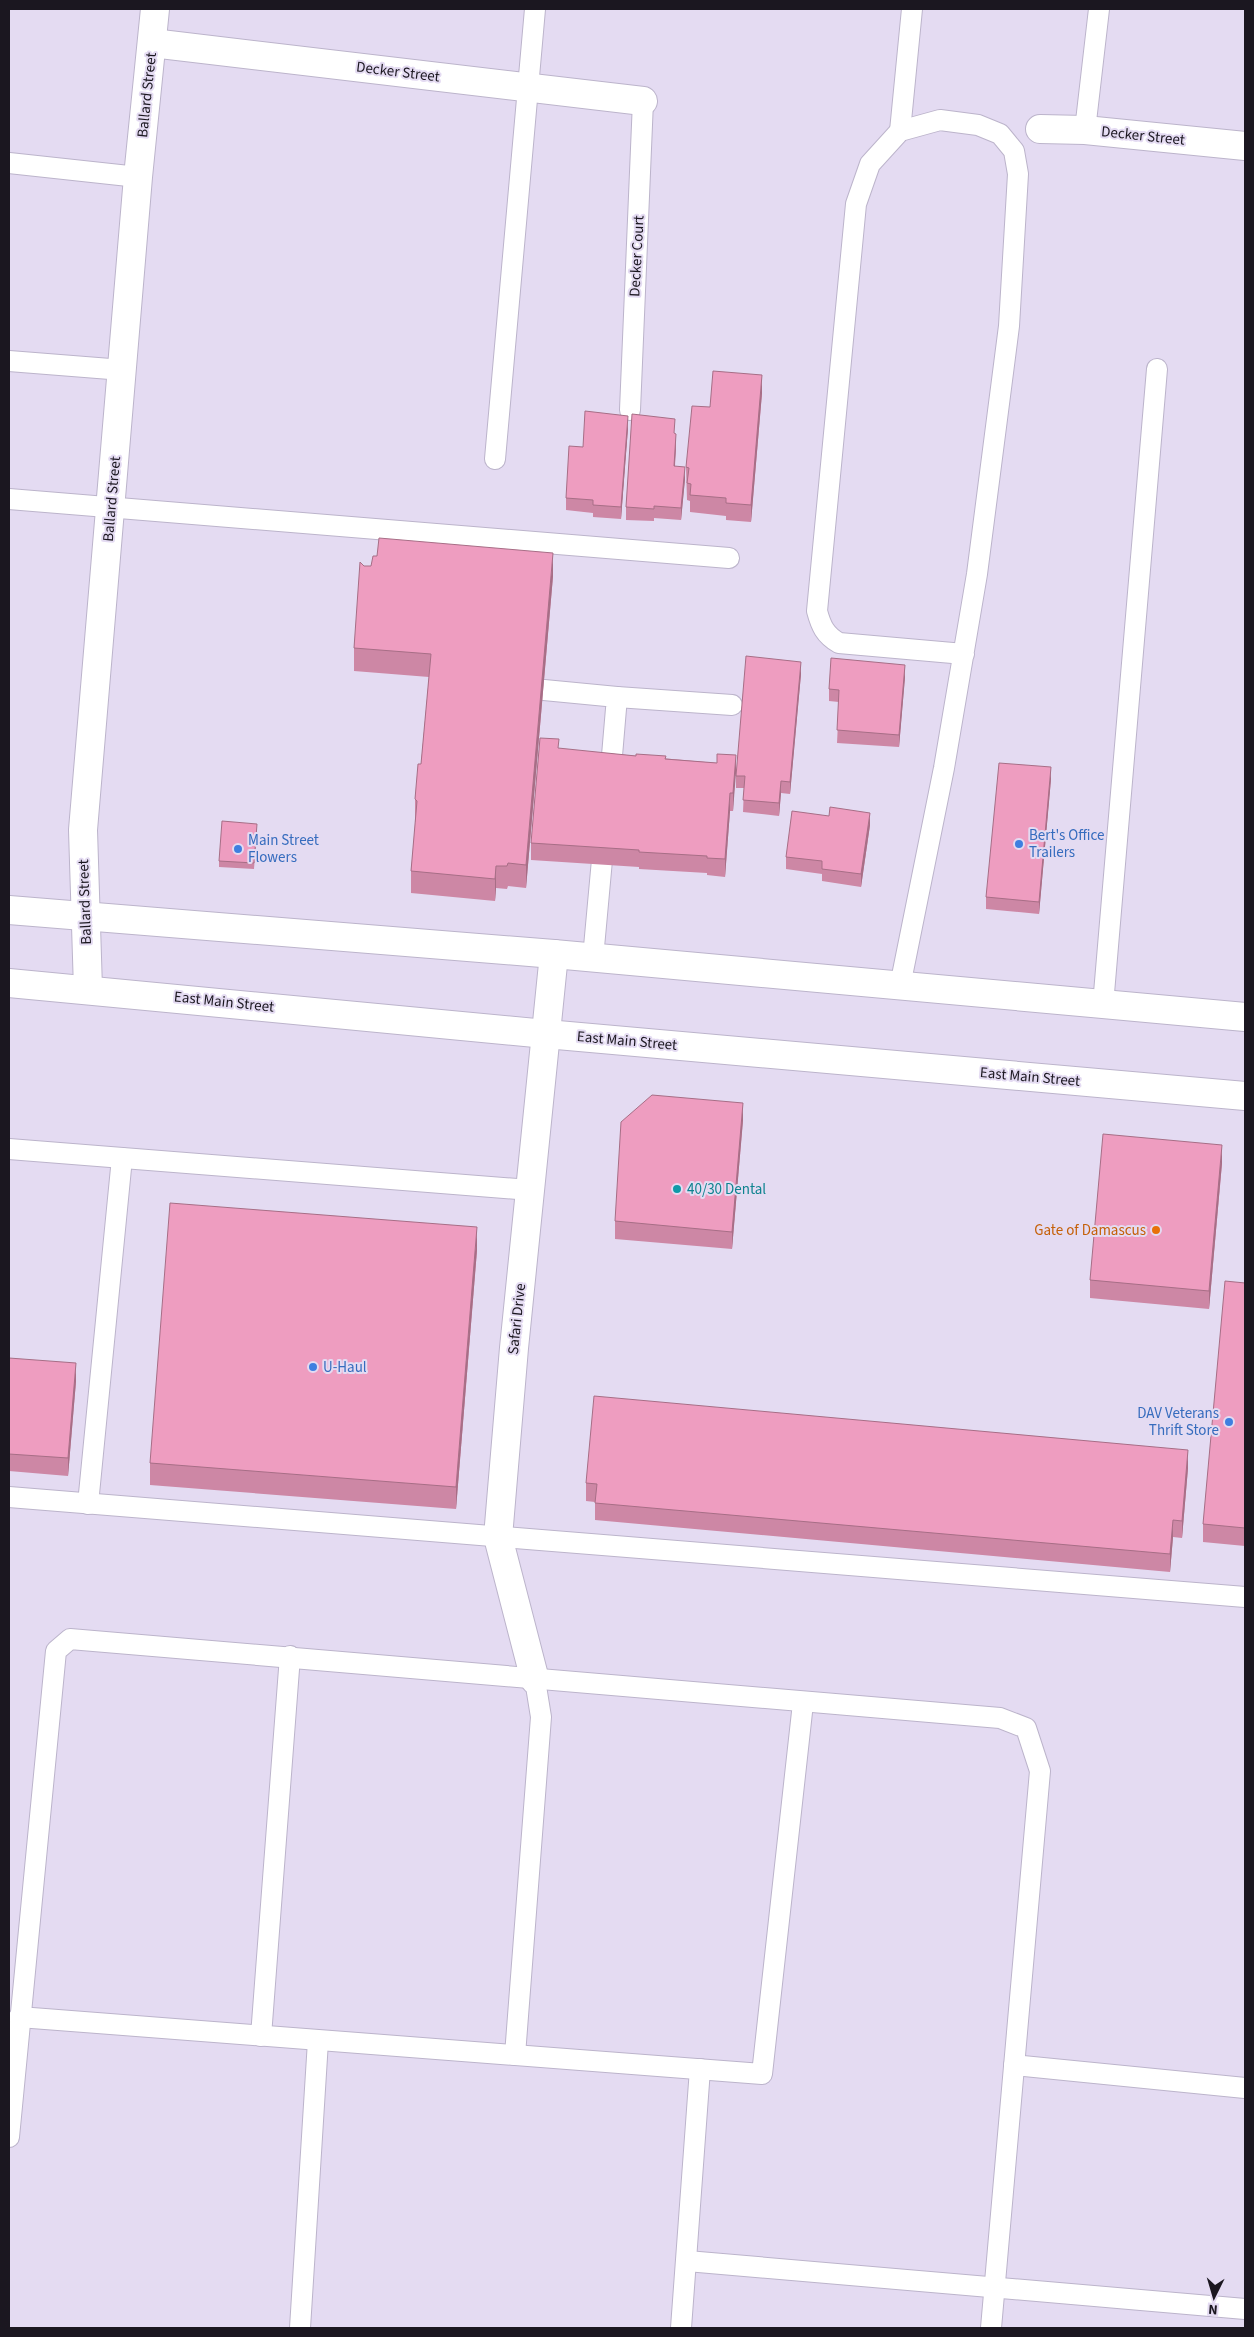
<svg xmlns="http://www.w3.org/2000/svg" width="1254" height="2337" viewBox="0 0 1254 2337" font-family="'Source Sans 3',sans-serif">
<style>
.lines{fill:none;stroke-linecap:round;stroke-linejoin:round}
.lane-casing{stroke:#bcb4cb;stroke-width:22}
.street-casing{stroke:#bcb4cb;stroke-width:30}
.primary-casing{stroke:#bcb4cb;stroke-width:30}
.lane{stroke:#fff;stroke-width:20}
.street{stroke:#fff;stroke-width:28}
.primary{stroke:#fff;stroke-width:28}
.wall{fill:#cd87a5}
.shaded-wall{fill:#a76e86}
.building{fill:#ee9dc0;stroke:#a76e86}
.shop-dot{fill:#3f7fe0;stroke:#e4dbf2;stroke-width:2}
.culture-dot{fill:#0f9aa8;stroke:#e4dbf2;stroke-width:2}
.food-dot{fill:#e8710a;stroke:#e4dbf2;stroke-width:2}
.labels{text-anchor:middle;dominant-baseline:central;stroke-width:4;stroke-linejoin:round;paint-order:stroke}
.street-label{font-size:15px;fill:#1b1720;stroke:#e4dbf2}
.shop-label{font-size:15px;fill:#366cbe;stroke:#e4dbf2;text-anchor:start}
.culture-label{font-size:15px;fill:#0d838f;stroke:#e4dbf2;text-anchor:start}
.food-label{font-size:15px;fill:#c56008;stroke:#e4dbf2;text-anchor:end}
</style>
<rect width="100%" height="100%" fill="#e4dbf2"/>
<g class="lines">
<g class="lane-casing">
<g id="lane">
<path d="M1085 130 1099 9"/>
<path d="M900 131 912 9"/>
<path d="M9 163 138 177"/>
<path d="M9 361 123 370"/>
<path d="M630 410 643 101"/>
<path d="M495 459 535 9"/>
<path d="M9 499 729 558"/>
<path d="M544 690 617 697 610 779"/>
<path d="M617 697 732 705"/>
<path d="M593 958 604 838"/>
<path d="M900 986 944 768 977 574 1009 326 1018 174 1014 151 1000 134 978 125 940 120 900 131 870 164 856 204 817 611C821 626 825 635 839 643L964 654"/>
<path d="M1103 1005 1157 369"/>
<path d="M9 1149 530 1190"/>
<path d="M9 1497 1245 1597"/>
<path d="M88 1504 122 1158"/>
<path d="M19 2017 762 2074 803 1703"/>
<path d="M261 2036 290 1656"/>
<path d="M515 2055 541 1717 535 1680"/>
<path d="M1014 2065 1245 2088"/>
<path d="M9 2137 56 1651 70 1639 1000 1718 1026 1728 1040 1771 991 2328"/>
<path d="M687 2261 1245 2309"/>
<path d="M300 2328 318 2041"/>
<path d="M681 2328 700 2069"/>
</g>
</g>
<g class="street-casing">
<g id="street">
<path d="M152 43 643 101"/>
<path d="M1040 129 1085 130 1245 146"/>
<path d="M88 989 83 830 138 177 155 9"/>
<path d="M535 1680 498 1537 514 1348 554 954"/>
</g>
</g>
<g class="primary-casing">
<g id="primary">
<path d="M9 910 554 954 1245 1017"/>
<path d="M9 983 546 1034 1245 1096"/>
</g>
</g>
<use href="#lane" class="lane"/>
<use href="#street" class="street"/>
<use href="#primary" class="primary"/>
</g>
<g class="wall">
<path d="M762 393 751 522 726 520V516L690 512V501L687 500 686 467 710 407Z"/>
<path d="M628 428 621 519 593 517V513L566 510V498L583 447Z"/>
<path d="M675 434 676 446 675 466 685 479 681 520 654 518V521L626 520V507Z"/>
<path d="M364 566 553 576 526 888 508 886 507 889 496 888 495 901 411 893V871L416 822H415V799L421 764 429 677 354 671V648Z"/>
<path d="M801 674 790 794 781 793 779 816 743 812 744 788H736V776Z"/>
<path d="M905 677 899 747 837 743 839 702 829 701V689Z"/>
<path d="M559 749 717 763 736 755 733 811H730L725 877 707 875V873L639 869V867L531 860V843Z"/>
<path d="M1051 779 1039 914 986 909V897Z"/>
<path d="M829 816 870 825 861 887 822 881V874L786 869V857Z"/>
<path d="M257 830 254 869 219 867V861Z"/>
<path d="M743 1120 732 1249 615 1239V1221Z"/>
<path d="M1222 1163 1209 1309 1090 1298V1280Z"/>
<path d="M477 1250 456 1509 150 1485V1463Z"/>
<path d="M1245 1283V1546L1203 1542V1524Z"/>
<path d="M9 1358 76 1381 68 1476 9 1471Z"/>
<path d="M1188 1468 1182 1538 1173 1537 1170 1572 595 1520V1502L586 1501V1483Z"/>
</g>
<g class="shaded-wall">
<path d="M762 375V393L751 522V505Z"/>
<path d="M628 416V428L621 519V507Z"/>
<path d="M676 434V446L674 478V466Z"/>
<path d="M685 467V479L681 520V508Z"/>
<path d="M553 553V576L526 888V865Z"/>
<path d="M801 662V674L790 794V782Z"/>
<path d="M905 665V677L899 747V735Z"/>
<path d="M736 755V773L733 811V793Z"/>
<path d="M1051 767V779L1039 914V902Z"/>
<path d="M781 781V793L779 816V803Z"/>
<path d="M730 793V811L725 877V859Z"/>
<path d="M870 813V825L861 887V874Z"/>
<path d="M496 866V888L495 901V879Z"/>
<path d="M743 1103V1120L732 1249V1232Z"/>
<path d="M1222 1145V1163L1209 1309V1291Z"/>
<path d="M477 1227V1250L456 1509V1487Z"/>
<path d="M76 1363V1381L68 1476V1458Z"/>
<path d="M1188 1450V1468L1182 1538V1521Z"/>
<path d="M1173 1520V1537L1170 1572V1554Z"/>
</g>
<g class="building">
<path d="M713 371 762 375 751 505 726 503V498L690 495 691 484 687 483 689 468 686 467 692 406 710 407Z"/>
<path d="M585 411 628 416 621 507 593 505V500L566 498 569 446 583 447Z"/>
<path d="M632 414 675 419 674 433 676 434 674 466 685 467 681 508 654 506V509L626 507Z"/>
<path d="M379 538 553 553 526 865 508 863 507 866H496L495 879 411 871 417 801 415 799 418 764H421L431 654 354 648 360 562 364 566H371L373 556H377Z"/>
<path d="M746 656 801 662 790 782 781 781 779 803 743 800 745 776H736Z"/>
<path d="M831 658 905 665 899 735 837 730 839 690 829 689Z"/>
<path d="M540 738 559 739 558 748 636 756V754L666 756 665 759 717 763V754L736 755 733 793H730L725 859 707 858V856L639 852V850L531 843Z"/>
<path d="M999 763 1051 767 1039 902 986 897Z"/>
<path d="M830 807 870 813 861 874 822 869V861L786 857 792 811 829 816Z"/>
<path d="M222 821 257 824 254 863 219 861Z"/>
<path d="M652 1095 743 1103 732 1232 615 1221 621 1122Z"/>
<path d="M1103 1134 1222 1145 1209 1291 1090 1280Z"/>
<path d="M170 1203 477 1227 456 1487 150 1463Z"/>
<path d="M1225 1281 1245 1283V1528L1203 1524Z"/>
<path d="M9 1358 76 1363 68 1458 9 1454Z"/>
<path d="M594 1396 1188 1450 1182 1521 1173 1520 1170 1554 595 1503 597 1484 586 1483Z"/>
</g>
<g class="shop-dot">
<circle cx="1019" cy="844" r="5"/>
<circle cx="238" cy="849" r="5"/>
<circle cx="313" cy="1367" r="5"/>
<circle cx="1229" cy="1422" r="5"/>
</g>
<circle class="culture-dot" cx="677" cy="1189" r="5"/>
<circle class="food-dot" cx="1156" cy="1230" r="5"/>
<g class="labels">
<g class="street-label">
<text transform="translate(398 72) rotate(7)">Decker Street</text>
<text transform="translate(147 95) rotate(-84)">Ballard Street</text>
<text transform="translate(1143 136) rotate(6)">Decker Street</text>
<text transform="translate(637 256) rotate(-87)">Decker Court</text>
<text transform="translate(112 499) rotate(-85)">Ballard Street</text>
<text transform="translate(85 902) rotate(-92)">Ballard Street</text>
<text transform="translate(224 1002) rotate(6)">East Main Street</text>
<text transform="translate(627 1041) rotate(5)">East Main Street</text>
<text transform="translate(1030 1077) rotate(5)">East Main Street</text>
<text transform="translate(517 1319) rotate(-84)">Safari Drive</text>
</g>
<g class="shop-label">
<text x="1029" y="835">Bert's Office<tspan x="1029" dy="17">Trailers</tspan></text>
<text x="248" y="840">Main Street<tspan x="248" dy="17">Flowers</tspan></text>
<text x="323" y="1367">U-Haul</text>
<text x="1219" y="1413" text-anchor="end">DAV Veterans<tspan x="1219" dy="17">Thrift Store</tspan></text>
</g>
<g class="culture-label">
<text x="687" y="1189">40/30 Dental</text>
</g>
<g class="food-label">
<text x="1146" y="1230">Gate of Damascus</text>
</g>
</g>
<rect width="1254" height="2337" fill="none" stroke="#1b1720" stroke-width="20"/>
<g transform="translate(1214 2297) rotate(185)" stroke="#e4dbf2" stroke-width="4" paint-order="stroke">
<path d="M0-4L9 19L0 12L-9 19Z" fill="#1b1720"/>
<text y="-8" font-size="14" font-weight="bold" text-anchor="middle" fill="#1b1720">N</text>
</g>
</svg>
